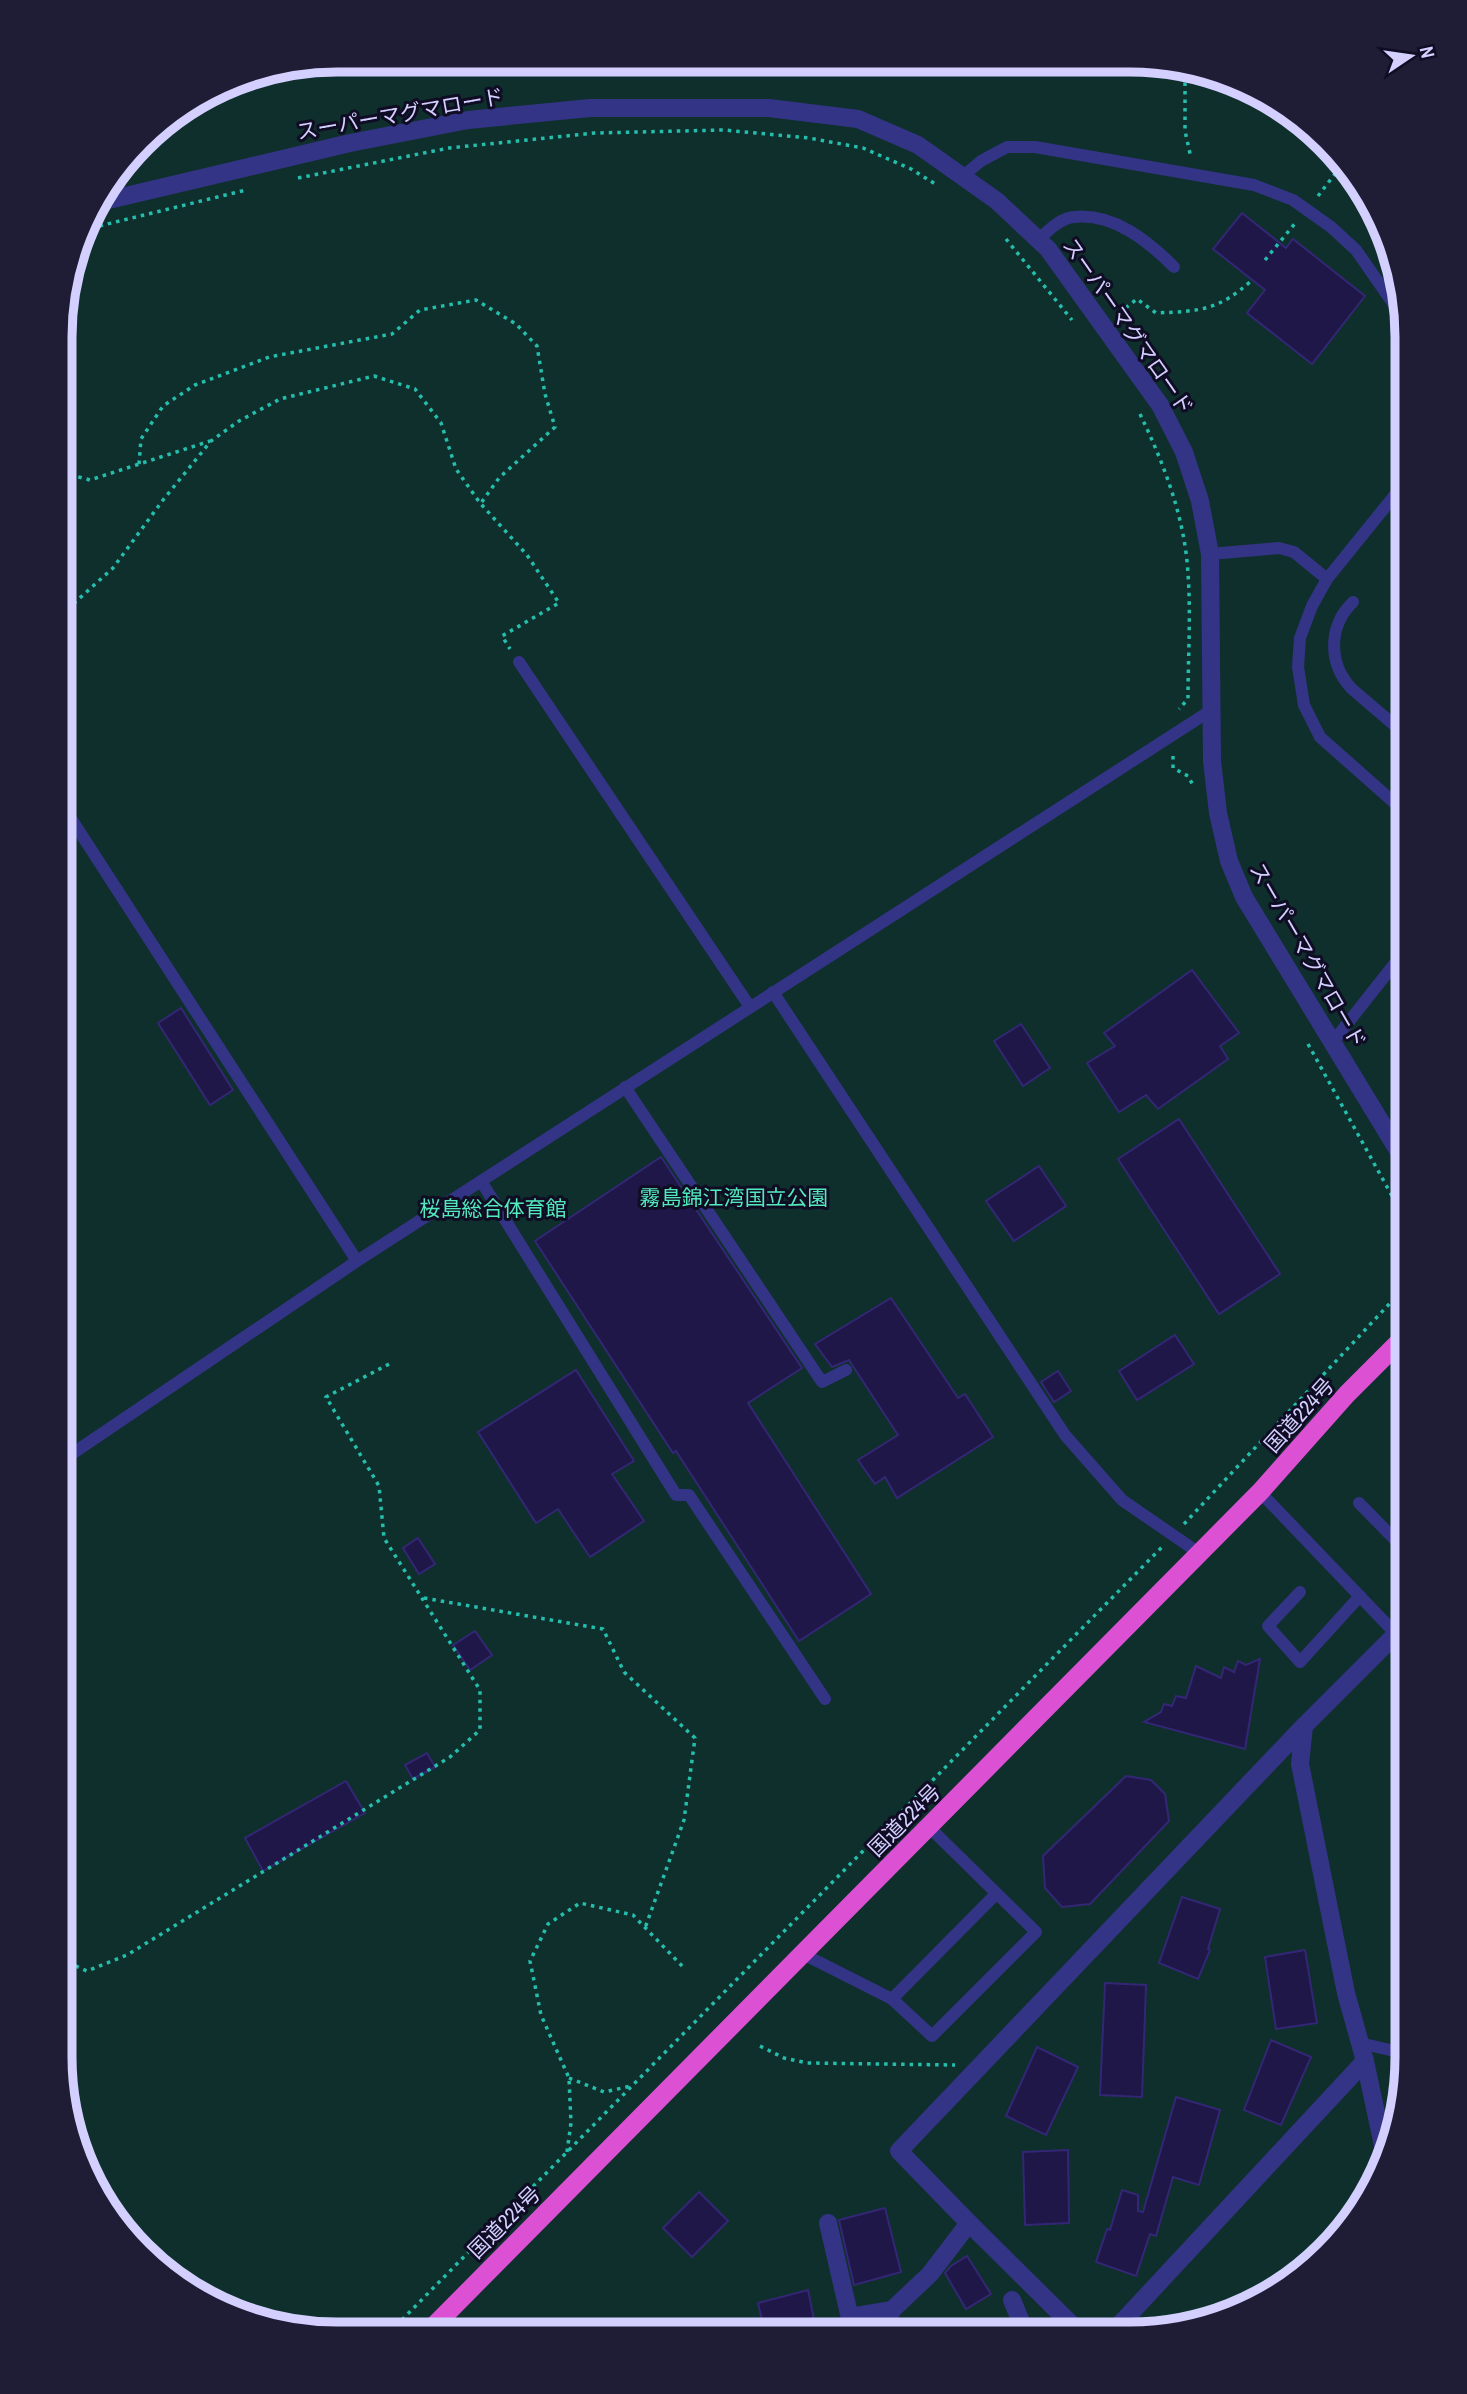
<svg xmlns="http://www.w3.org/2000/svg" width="1467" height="2394" viewBox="0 0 1467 2394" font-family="'Archivo Narrow','Noto Sans JP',sans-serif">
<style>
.green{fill:#0f2f2c}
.building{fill:#1e1747;stroke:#332775;stroke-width:2}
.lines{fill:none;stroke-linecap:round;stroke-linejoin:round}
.path{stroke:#25bead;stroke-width:3.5;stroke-dasharray:3.5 5;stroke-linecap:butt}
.service{stroke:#343487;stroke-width:12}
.minor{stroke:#343487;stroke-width:18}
.tertiary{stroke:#343487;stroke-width:18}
.trunk{stroke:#dc51d4;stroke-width:19}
.labels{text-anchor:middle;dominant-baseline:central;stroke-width:6;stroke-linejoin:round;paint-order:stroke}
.street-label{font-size:21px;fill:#d3d0ff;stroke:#0f0c24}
.park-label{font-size:21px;fill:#52e9bc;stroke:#0f0c24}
.rim{fill:none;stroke:#d3d0ff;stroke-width:9}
</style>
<rect width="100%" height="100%" fill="#0f0c24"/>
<path class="green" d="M336 60 1167 62 1237 81 1299 117 1351 168 1387 231 1407 336V2076L1393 2147 1351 2226 1299 2278 1236 2314 1131 2334 301 2332 231 2314 168 2278 117 2226 80 2163 60 2058 62 301 88 214 154 128 231 80Z"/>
<g class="building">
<path d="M1242 213 1286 248 1293 239 1365 296 1312 364 1247 313 1265 290 1213 249Z"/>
<path d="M1192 970 1239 1033 1220 1046 1228 1059 1158 1109 1146 1095 1119 1112 1087 1063 1115 1046 1104 1033Z"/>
<path d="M181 1008 233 1090 210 1105 158 1023Z"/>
<path d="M1021 1024 1050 1068 1023 1086 994 1041Z"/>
<path d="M1179 1119 1280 1274 1219 1314 1118 1159Z"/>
<path d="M661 1157 802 1368 748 1403 871 1594 799 1641 676 1451 673 1453 535 1241Z"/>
<path d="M1039 1166 1066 1206 1014 1241 986 1201Z"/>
<path d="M891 1298 958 1398 965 1394 993 1437 897 1498 885 1477 875 1484 858 1460 898 1435 849 1360 832 1367 815 1344Z"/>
<path d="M1175 1335 1194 1364 1137 1400 1119 1371Z"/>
<path d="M576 1370 634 1461 612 1474 644 1521 590 1557 558 1509 536 1523 478 1432Z"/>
<path d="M1058 1371 1071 1391 1054 1402 1041 1382Z"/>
<path d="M418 1538 435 1564 419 1574 403 1548Z"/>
<path d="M475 1631 492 1655 470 1670 453 1645Z"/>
<path d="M1260 1659 1245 1749 1144 1722 1161 1712 1164 1704 1172 1706 1176 1696 1186 1698 1196 1666 1221 1678 1224 1667 1234 1672 1238 1661 1246 1665Z"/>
<path d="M427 1753 435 1767 413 1779 405 1765Z"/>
<path d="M1126 1776 1151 1780 1165 1794 1169 1821 1090 1904 1062 1907 1045 1888 1043 1856Z"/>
<path d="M346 1781 365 1813 263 1871 245 1838Z"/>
<path d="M1182 1897 1220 1909 1208 1949 1210 1950 1198 1979 1159 1963Z"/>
<path d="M1305 1950 1317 2023 1276 2029 1265 1957Z"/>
<path d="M1105 1983 1146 1985 1142 2097 1100 2095Z"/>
<path d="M1271 2040 1311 2057 1281 2125 1244 2110Z"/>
<path d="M1037 2047 1078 2067 1046 2135 1006 2116Z"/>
<path d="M1176 2097 1220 2110 1199 2185 1173 2177 1156 2236 1150 2234 1136 2276 1096 2262 1107 2229 1110 2230 1122 2190 1138 2195V2211L1143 2212Z"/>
<path d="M1068 2150 1069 2223 1025 2225 1023 2152Z"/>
<path d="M699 2192 728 2221 692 2257 663 2228Z"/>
<path d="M885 2208 901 2272 854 2285 839 2220Z"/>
<path d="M967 2256 991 2294 966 2309 945 2273 951 2266Z"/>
<path d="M808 2290 817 2334 765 2333 758 2303Z"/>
</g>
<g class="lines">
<g class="path">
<path d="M1162 62V65L1185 78V131L1191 158"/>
<path d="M298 178 449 148 595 133 724 130 809 138 863 148 911 169 937 185"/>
<path d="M1318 196 1344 162"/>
<path d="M83 230 246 190"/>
<path d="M1006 239 1072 320"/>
<path d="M1265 260 1297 221"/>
<path d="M1119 313 1137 299 1156 313C1200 311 1218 311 1252 280"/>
<path d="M1140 414C1164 464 1185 518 1188 574 1191 615 1188 658 1188 699L1179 709"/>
<path d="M139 464 141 439 163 406 195 385 269 357 392 334 420 310 476 300 516 324 537 346 545 394 555 427 499 478 481 503"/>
<path d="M62 480 75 476 90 480 210 441"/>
<path d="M61 615 113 568 163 500 211 441 239 421 280 399 374 376 415 389 441 423 456 469 480 503 527 555 559 603 502 636 510 649"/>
<path d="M1173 756V768L1188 776 1194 787"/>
<path d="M1308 1044 1407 1223"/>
<path d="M1184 1524 1392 1301 1407 1267"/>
<path d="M424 1598 603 1629 624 1672 695 1738 684 1820 645 1928"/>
<path d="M60 1959 87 1971 127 1955 450 1757 480 1730V1690L384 1538 379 1486 326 1397 393 1362"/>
<path d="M760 2046 784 2058 807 2063 955 2065"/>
<path d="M569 2078 604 2092 631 2086"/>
<path d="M567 2152 571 2123 569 2078 541 2015 530 1961 548 1924 580 1903 633 1915 685 1969"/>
<path d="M390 2332 1162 1547"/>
</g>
<g class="service">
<path d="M963 176 981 161 1007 147H1035L1254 185 1293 200 1331 227 1356 250 1404 319"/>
<path d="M1038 240C1048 231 1060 218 1074 217 1114 213 1148 241 1174 267"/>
<path d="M1210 554 1279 548 1294 552 1327 579"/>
<path d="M1353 602C1328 626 1328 664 1352 689L1407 736"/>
<path d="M519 662 750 1007"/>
<path d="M61 803 357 1261"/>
<path d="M1407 814 1320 737 1304 705 1298 667 1300 638 1312 606 1327 579 1407 480"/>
<path d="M773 992 1065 1435 1122 1500 1199 1553"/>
<path d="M1332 1043 1407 948"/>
<path d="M625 1087 822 1382 846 1370"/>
<path d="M481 1181 676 1495H689L825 1699"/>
<path d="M1401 1457 1407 1464"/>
<path d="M60 1462 357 1261 1213 709"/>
<path d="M1260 1492 1396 1634"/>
<path d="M1359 1503 1407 1552"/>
<path d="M1300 1592 1268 1626 1300 1662 1360 1596"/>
<path d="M929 1827 1036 1932 932 2036 892 1999 996 1894"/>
<path d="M803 1954 892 1999"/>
<path d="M1360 2043 1407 2054"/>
</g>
<g class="minor">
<path d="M1386 2160 1365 2061 1346 1993 1300 1764 1304 1726 1407 1623"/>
<path d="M828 2223 852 2327"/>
<path d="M1012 2300 1026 2334"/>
<path d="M850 2317 892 2310"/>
<path d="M890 2334 888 2321 892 2310 930 2274 969 2223"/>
<path d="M1081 2334 969 2223 899 2151 1304 1726"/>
<path d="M1111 2334 1365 2061"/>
</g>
<path class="tertiary" d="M96 203 350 143 468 120 590 108H769L858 119 918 145 997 201 1048 249 1160 405 1184 452 1200 501 1210 554 1212 761 1218 813 1229 861 1244 897 1407 1165"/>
<path class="trunk" d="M427 2333 1260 1492 1347 1394 1407 1334"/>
</g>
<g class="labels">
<g class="street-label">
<text transform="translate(400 114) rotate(-10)">スーパーマグマロード</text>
<text transform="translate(1128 326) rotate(55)">スーパーマグマロード</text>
<text transform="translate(1308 955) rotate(60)">スーパーマグマロード</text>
<text transform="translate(1299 1415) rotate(-48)">国道224号</text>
<text transform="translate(904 1820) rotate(-45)">国道224号</text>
<text transform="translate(504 2222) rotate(-45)">国道224号</text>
</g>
<g class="park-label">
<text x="734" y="1197">霧島錦江湾国立公園</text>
<text x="493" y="1208">桜島総合体育館</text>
</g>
</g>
<path d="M0 0H1467V2394H0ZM337 72H1130A265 265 0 0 1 1395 337V2057A265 265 0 0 1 1130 2322H337A265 265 0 0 1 72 2057V337A265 265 0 0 1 337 72Z" fill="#1f1c36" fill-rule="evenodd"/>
<path class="rim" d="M337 72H1130A265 265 0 0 1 1395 337V2057A265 265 0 0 1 1130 2322H337A265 265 0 0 1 72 2057V337A265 265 0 0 1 337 72Z"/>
<g transform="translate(1411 56) rotate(77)" stroke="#0f0c24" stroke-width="5" paint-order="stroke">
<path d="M0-5L12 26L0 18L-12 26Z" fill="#d3d0ff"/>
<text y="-10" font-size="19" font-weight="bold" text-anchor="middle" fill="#d3d0ff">N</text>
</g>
</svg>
